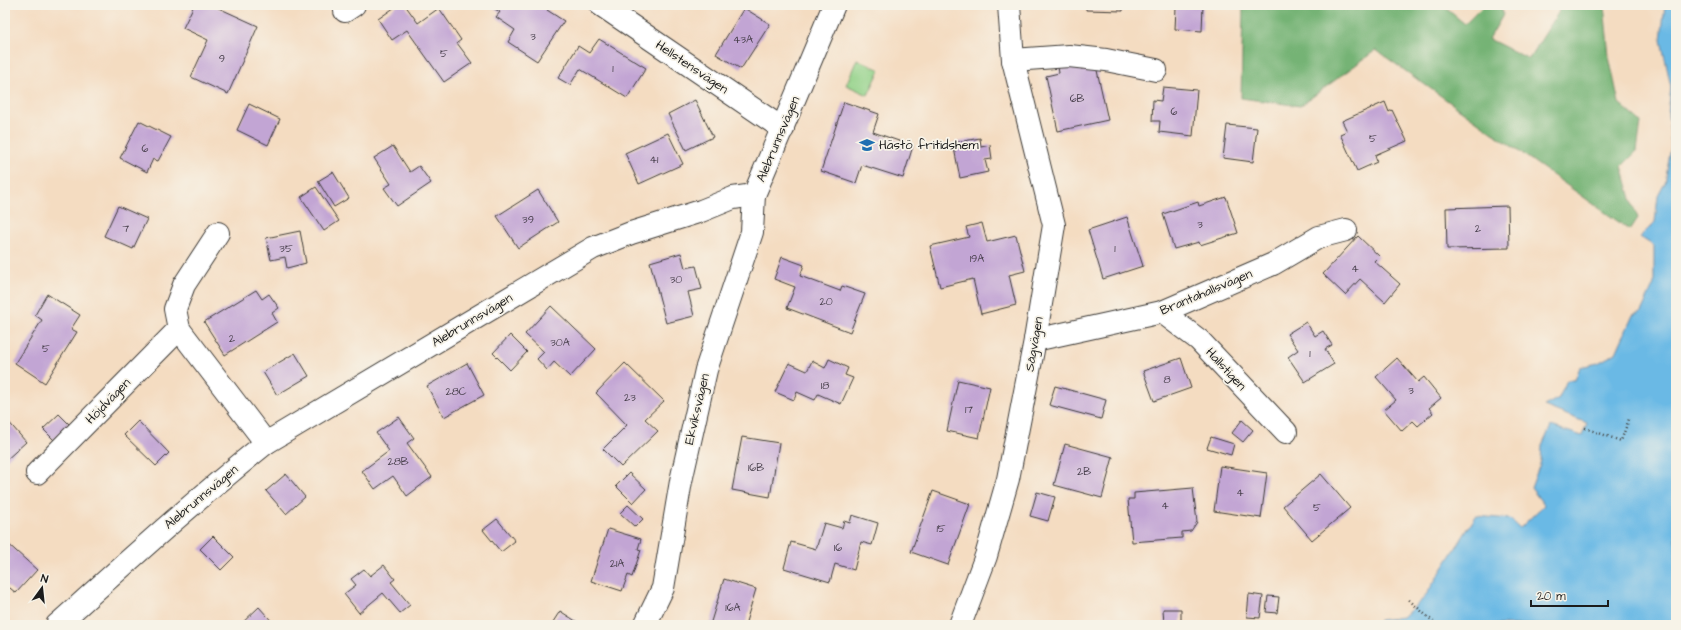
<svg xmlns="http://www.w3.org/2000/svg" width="1681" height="630" viewBox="0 0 1681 630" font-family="'Architects Daughter',sans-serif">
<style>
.green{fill:#91d187;stroke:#567652}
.forest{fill:#74b374;stroke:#486848}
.water{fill:#6bb9e5;stroke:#446a80}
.building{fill:#c2a5d4}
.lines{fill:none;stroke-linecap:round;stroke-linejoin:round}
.minor-casing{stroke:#3c3935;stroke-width:24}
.path{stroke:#3c3935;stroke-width:2.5;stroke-dasharray:1 3;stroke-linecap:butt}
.minor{stroke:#fff;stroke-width:22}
.labels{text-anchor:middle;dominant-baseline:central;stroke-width:3.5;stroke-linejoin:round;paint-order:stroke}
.number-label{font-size:11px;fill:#463e4a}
.street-label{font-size:13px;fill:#1c1c1c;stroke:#f7f3e8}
.poi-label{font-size:13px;fill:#1c1c1c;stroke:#f7f3e8;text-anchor:start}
</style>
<rect width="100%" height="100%" fill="#f7f3e8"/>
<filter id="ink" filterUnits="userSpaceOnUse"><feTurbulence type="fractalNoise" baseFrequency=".025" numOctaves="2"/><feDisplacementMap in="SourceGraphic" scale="8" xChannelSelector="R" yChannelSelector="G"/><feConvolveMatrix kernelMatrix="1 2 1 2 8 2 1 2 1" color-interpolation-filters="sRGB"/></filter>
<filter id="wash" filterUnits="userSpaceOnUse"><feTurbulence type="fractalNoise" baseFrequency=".012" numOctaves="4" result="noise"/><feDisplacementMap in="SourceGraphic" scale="16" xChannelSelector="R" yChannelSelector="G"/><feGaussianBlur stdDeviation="0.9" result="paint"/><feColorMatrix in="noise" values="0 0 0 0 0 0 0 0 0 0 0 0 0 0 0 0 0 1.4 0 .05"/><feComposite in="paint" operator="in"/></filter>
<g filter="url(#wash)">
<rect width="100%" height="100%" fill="#f4dcc1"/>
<path class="green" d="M857 59 880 70 868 95 846 85Z"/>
<path class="forest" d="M1243 5H1442L1465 24 1484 5H1501L1503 15 1489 39 1529 59 1563 5H1604L1609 57 1619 103 1641 122 1637 151 1622 166 1633 206 1638 218 1630 230 1376 50 1300 106 1241 98Z"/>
<path class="water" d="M1665 5H1676V625H1377L1379 620 1403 617 1424 598 1476 516 1510 519 1520 528 1544 505 1531 488 1541 461 1542 446 1551 426 1582 436 1587 423 1544 406 1559 398 1567 380H1575L1580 367 1598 363 1616 353 1633 315 1641 312 1654 284V246L1640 237 1655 222 1658 196 1665 183 1671 147 1668 114 1671 87 1661 40Z"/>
<g id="blocks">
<g class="building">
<path d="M194 5H212L258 26 228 94 191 77 208 40 183 28Z"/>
<path d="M398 5H405L418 23 439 8 461 40 457 43 472 63 444 82 407 30 392 40 378 19Z"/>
<path d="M488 5H551L547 10 564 21 537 61 508 42 515 30 496 17 500 12Z"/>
<path d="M1086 5H1123V11L1086 10Z"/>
<path d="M1156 5H1203L1202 31 1175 29 1176 8 1156 6Z"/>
<path d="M744 8 770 24 741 69 716 54Z"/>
<path d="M599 39 646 68 627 98 580 69 570 85 558 78 578 46 589 53Z"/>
<path d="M1080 62 1081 69 1096 66 1108 120 1058 131 1046 76 1059 73 1058 67Z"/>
<path d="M1163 87 1197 90 1193 136 1159 132 1160 121H1152L1153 100 1161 101Z"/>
<path d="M695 100 713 137 686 150 668 114Z"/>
<path d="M844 102 879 114 873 132 913 146 903 178 862 165 856 183 821 171Z"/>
<path d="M1385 102 1389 112 1392 110 1407 141 1375 155 1377 162 1357 171 1340 134 1347 131 1342 121Z"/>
<path d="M249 104 280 119 268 145 237 130Z"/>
<path d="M139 121 171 137 158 161 153 159 147 172 120 158Z"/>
<path d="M1227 125 1257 128 1253 162 1223 158Z"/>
<path d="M668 133 683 164 639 184 625 153Z"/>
<path d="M980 138 981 147 990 145 992 159 985 160 988 172 960 178 953 143Z"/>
<path d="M393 146 410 172 419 166 431 183 397 206 384 188 391 184 374 158Z"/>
<path d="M333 172 349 198 334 207 318 181Z"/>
<path d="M316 187 339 221 324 231 301 197Z"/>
<path d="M538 190 558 222 518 248 497 216Z"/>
<path d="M1226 197 1238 233 1200 245 1199 242 1174 249 1163 214 1198 202 1199 206Z"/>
<path d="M118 206 147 219 133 249 104 236Z"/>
<path d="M1508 206 1509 248 1447 249 1446 208Z"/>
<path d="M1127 217 1143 266 1103 279 1088 230Z"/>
<path d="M982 223 987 242 1016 235 1025 271 1009 275 1016 305 981 314 973 279 940 287 930 246 969 237 966 227Z"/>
<path d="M300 231 306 263 287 268 285 257 271 260 266 238Z"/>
<path d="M1358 236 1379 256 1374 261 1400 284 1385 302 1360 279 1345 295 1323 274Z"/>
<path d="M681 253 685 268 696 266 702 289 688 292 694 316 666 323 650 262Z"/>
<path d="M782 257 804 265 800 276 840 291 842 286 865 294 850 332 787 308 795 287 774 279Z"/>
<path d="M256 290 262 299 269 294 279 308 272 313 277 322 225 355 204 322Z"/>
<path d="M47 294 80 315 71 329 77 332 45 383 15 363 42 320 35 315Z"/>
<path d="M551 306 596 349 570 377 554 362 547 370 537 359 544 352 525 334Z"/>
<path d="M1306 322 1315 336 1323 331 1332 345 1325 349 1334 364 1305 382 1288 357 1298 350 1287 334Z"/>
<path d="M510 335 527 352 510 370 493 353Z"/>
<path d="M295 353 309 376 277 395 263 372Z"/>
<path d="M1181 358 1191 388 1154 401 1143 371Z"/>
<path d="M1397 358 1418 382 1424 377 1441 398 1429 408 1433 413 1418 426 1413 421 1402 431 1384 410 1396 400 1376 377Z"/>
<path d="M829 359 848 368 845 375 853 378 841 404 818 394 815 400 797 392 794 400 775 392 789 363 807 371 812 361 825 368Z"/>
<path d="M467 363 484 395 444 417 427 386Z"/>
<path d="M625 363 664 401 645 419 658 431 621 467 603 449 627 425 596 393Z"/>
<path d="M958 380 990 387 979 438 947 431Z"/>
<path d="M1055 386 1106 400 1101 419 1049 405Z"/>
<path d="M59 414 69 424 54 440 43 429Z"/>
<path d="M399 417 414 438 407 443 432 477 407 496 393 476 375 489 362 471 389 451 376 433Z"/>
<path d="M7 420 26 442 5 461V421Z"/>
<path d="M1242 420 1253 430 1243 442 1232 433Z"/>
<path d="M138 421 169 453 156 466 124 435Z"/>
<path d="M742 437 779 443 770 497 732 490Z"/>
<path d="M1211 437 1234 444 1231 455 1207 448Z"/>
<path d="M1065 444 1113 457 1102 498 1054 485Z"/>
<path d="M1220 466 1267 473 1261 518 1214 511Z"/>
<path d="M629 473 646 489 633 503 616 486Z"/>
<path d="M286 474 305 497 286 514 266 491Z"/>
<path d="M1321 474 1350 508 1312 540 1283 506Z"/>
<path d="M1193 488 1197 522 1191 531 1182 532V538L1132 542 1128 499H1134V493Z"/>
<path d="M933 491 970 504 948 565 911 552Z"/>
<path d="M1037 492 1055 497 1048 521 1030 516Z"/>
<path d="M628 505 643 519 635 527 620 513Z"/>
<path d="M852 515 878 523 872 545 861 542 854 570 835 564 830 582 784 568 791 542 816 549 824 523 842 528 844 521 850 523Z"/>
<path d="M497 519 515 541 501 552 483 530Z"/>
<path d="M608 529 641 539 638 549 641 550 632 577 628 575 622 591 591 581Z"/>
<path d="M213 536 234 557 221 570 200 549Z"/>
<path d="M5 541 37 570 16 593 5 584Z"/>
<path d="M384 565 395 579 391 582 410 605 400 613 383 593 359 613 344 594 356 585 351 579 364 569 370 576Z"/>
<path d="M724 579 756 589 745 625H710Z"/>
<path d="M1249 594 1263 596 1260 618 1247 617Z"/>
<path d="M1268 596 1279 597 1277 613 1266 612Z"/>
<path d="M259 607 275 625H240Z"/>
<path d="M1163 609H1181V625H1164Z"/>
<path d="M560 611 582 625H551Z"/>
</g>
</g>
</g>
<g filter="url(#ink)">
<use href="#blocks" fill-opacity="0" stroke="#3c3935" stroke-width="1"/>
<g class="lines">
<g class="minor-casing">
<g id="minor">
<path d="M601 5 783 129"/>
<path d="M345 11 354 5"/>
<path d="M1013 60 1069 56 1106 60 1156 70"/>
<path d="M1162 312 1199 340 1286 432"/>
<path d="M179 329 266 443"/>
<path d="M1035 340 1162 312 1273 264 1319 237 1346 230"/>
<path d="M37 473 179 329 175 309 184 285 218 233"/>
<path d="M57 625C126 563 194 501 266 443L593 248 631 233 701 211 733 198 754 195 834 5"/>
<path d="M645 625 663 588 681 481 706 370 752 232 754 195"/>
<path d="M960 625 986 556 1008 479 1035 340 1054 225 1013 60 1009 5"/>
</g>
</g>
<g class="path">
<path d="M1585 428 1621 441 1629 419"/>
<path d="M1409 600 1437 625"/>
</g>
<use href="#minor" class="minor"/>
</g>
</g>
<defs>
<g id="school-bare" transform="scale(1.2)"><path d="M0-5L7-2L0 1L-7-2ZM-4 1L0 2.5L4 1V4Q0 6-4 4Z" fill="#1f6fb2" stroke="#f7f3e8" stroke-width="2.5" paint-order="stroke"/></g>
</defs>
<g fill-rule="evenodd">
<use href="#school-bare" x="867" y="145"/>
</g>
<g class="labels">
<g class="number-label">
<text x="533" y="36">3</text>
<text x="743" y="39">43A</text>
<text x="444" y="53">5</text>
<text x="222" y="58">9</text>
<text x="613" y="68">1</text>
<text x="1077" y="98">6B</text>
<text x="1174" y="111">6</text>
<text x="1373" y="138">5</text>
<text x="145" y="148">6</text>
<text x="654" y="159">41</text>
<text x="528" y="219">39</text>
<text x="1200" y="224">3</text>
<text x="126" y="228">7</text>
<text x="1478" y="228">2</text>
<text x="286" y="248">35</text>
<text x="1115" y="248">1</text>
<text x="977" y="258">19A</text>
<text x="1355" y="268">4</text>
<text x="676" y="279">30</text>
<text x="826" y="301">20</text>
<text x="232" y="338">2</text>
<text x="560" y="342">30A</text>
<text x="46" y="348">5</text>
<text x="1310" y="353">1</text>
<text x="1167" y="379">8</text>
<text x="825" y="385">18</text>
<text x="1411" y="390">3</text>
<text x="456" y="391">28C</text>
<text x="630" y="397">23</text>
<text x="969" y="409">17</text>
<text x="398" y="461">28B</text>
<text x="756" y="467">16B</text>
<text x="1084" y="471">2B</text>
<text x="1240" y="492">4</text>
<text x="1165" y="505">4</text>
<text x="1317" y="507">5</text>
<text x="941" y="528">15</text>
<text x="838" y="547">16</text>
<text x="617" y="563">21A</text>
<text x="733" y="607">16A</text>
</g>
<g class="street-label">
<text transform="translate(692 67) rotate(34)">Hellstensvägen</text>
<text transform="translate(778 139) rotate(-67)">Alebrunnsvägen</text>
<text transform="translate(1206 292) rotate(-23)">Brantahallsvägen</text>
<text transform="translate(472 320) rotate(-31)">Alebrunnsvägen</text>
<text transform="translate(1034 344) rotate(-80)">Sågvägen</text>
<text transform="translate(1226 369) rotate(47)">Hallstigen</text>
<text transform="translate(108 401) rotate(-46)">Höjdvägen</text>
<text transform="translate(697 409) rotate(-77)">Ekviksvägen</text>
<text transform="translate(201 497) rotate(-40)">Alebrunnsvägen</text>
</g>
<g class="poi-label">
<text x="879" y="145">Hästö fritidshem</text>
</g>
</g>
<rect width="1681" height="630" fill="none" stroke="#f7f3e8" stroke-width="20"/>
<g transform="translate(42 588) rotate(15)" stroke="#f7f3e8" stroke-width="3" paint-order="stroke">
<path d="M0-3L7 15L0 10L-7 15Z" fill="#1c1c1c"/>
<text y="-6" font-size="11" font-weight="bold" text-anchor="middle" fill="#1c1c1c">N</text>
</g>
<path d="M1531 600v6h77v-6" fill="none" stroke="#1c1c1c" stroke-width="2"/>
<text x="1537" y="600" font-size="12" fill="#1c1c1c" stroke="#f7f3e8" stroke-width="3" paint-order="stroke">20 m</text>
</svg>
